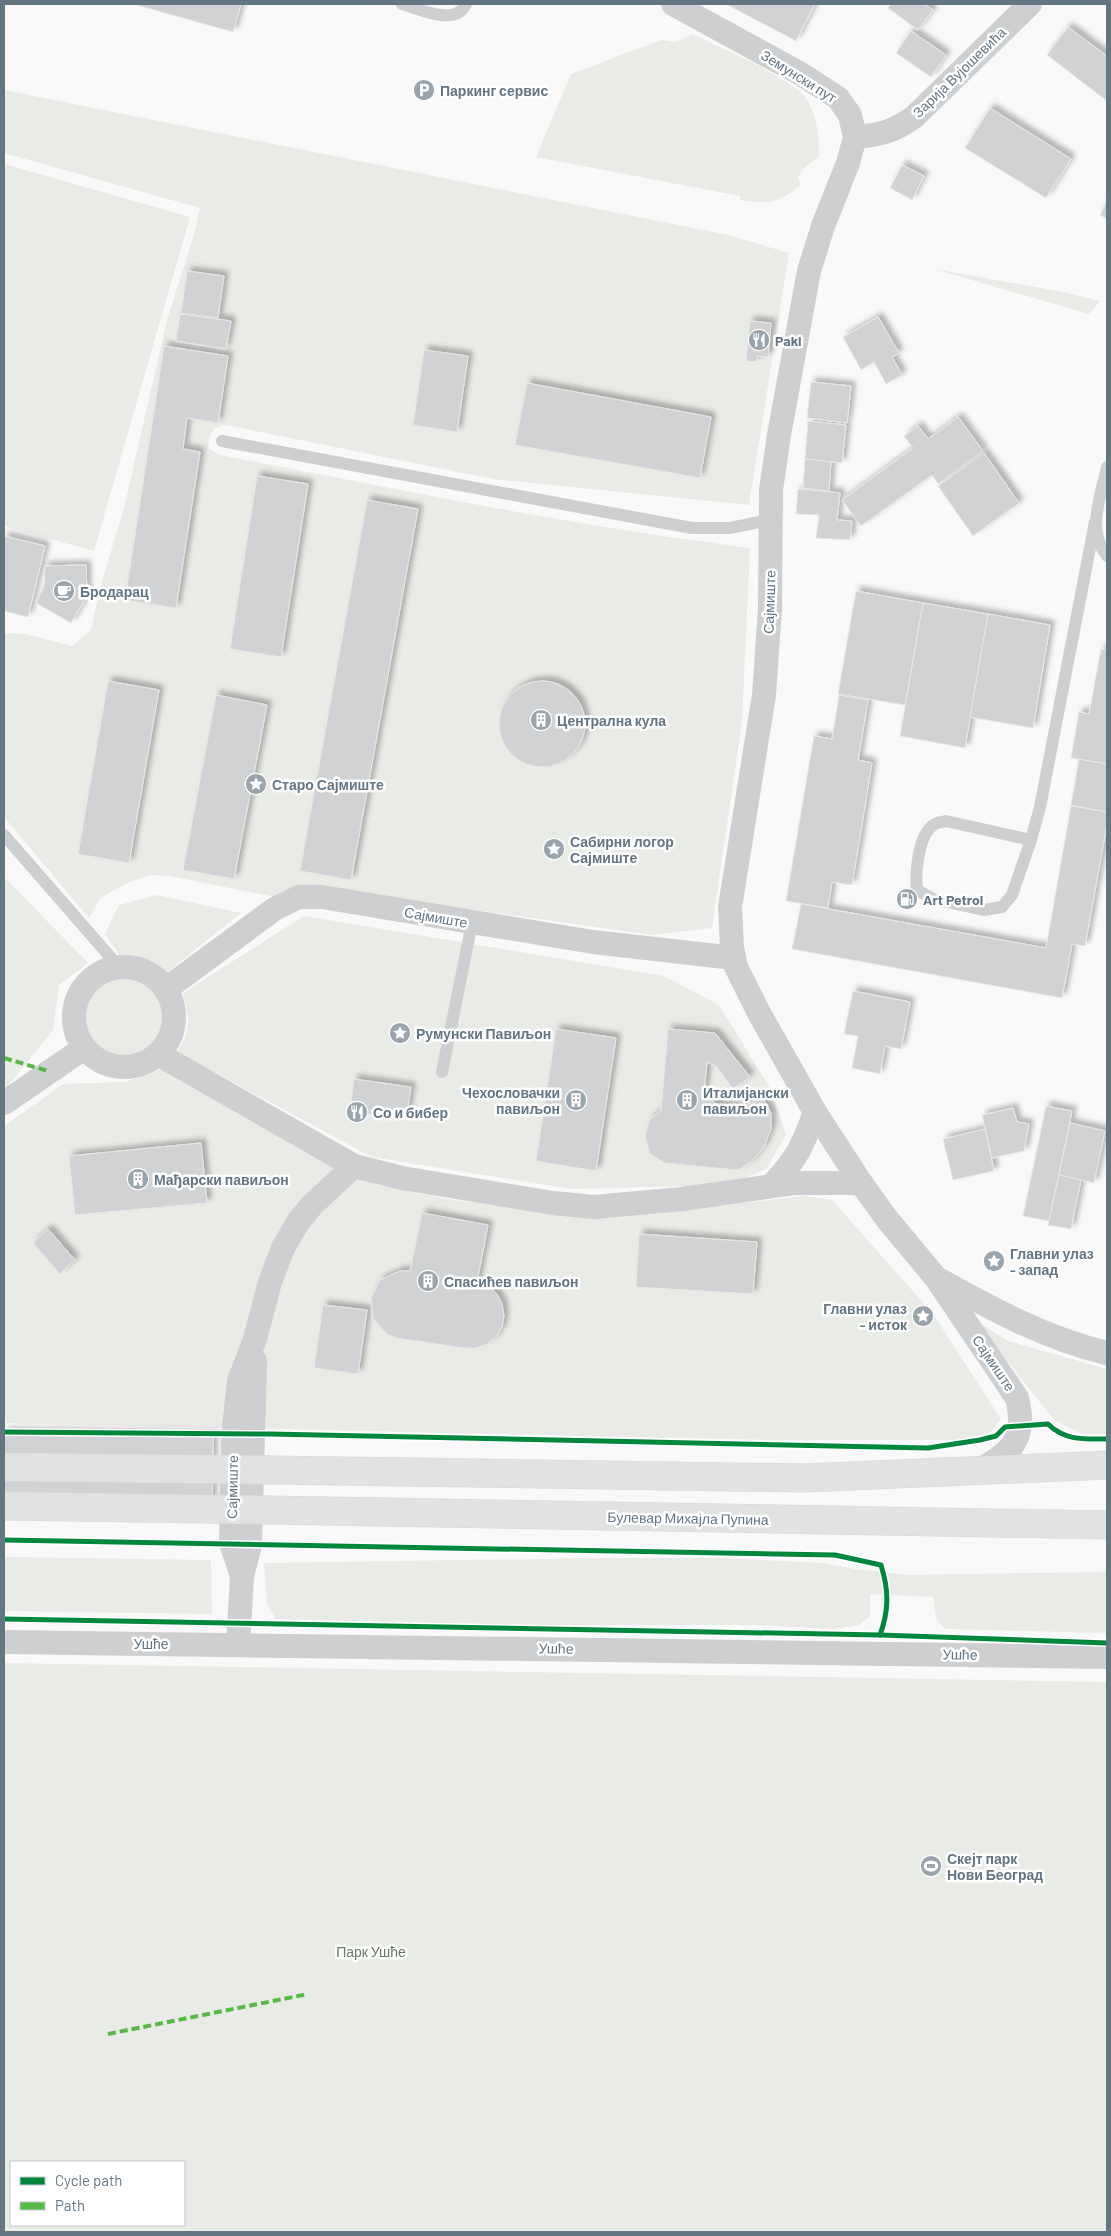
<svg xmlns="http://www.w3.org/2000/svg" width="1111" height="2236" viewBox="0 0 1111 2236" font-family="Barlow,sans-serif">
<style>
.green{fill:#e8ebe6;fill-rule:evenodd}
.building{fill:#d0d2d3;stroke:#e8e8e8;filter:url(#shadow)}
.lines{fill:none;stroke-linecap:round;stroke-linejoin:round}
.secondary-casing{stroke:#d5d6d7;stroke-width:29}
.lane{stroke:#cecfd0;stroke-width:12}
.street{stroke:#cecfd0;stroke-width:24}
.secondary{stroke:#e1e2e2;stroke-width:28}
.secondary-bridge-casing{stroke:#d5d6d7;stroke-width:29;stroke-linecap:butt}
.secondary-bridge{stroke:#e1e2e2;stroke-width:28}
.quiet{stroke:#58b947;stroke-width:4;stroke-dasharray:8 4;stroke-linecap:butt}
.cycleway-casing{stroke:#fff;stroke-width:8}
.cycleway{stroke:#00873e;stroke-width:5}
.labels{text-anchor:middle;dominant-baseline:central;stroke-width:5;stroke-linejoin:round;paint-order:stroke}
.street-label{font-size:14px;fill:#657683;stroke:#fff}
.poi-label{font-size:14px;font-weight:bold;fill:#657683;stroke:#fff;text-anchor:start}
.park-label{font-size:14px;fill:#687a64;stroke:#fff}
</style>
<defs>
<filter id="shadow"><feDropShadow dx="4.5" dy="-4.5" stdDeviation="2.5" flood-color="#0004"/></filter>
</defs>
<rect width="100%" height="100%" fill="#f9f9f9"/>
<g class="green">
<path d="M693 34C718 47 790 77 805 97 817 114 819 135 819 156L802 170 798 178 801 185C777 203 770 205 740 200V196L536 157 571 74 661 40 676 42Z"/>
<path d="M4 90 728 235 789 253 749 505 494 479 226 425 215 428 210 435 208 448 220 455C396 489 572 526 750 548L742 721 712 928 652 935 305 886 283 891 275 897 170 876 150 875 127 883 100 898 89 918 4 817V633L25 634 72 646 91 630 100 588 124 508 167 320 193 238 200 208 4 153Z"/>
<path d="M4 164 190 217 94 551 4 526Z"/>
<path d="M934 269 1063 292 1100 301 1089 314Z"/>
<path d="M4 877 88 963 59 985 53 1030 4 1091Z"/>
<path d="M157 895 241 913 166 973 140 958 120 956 105 934 119 905Z"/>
<path d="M304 916 664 976 719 1005 769 1086 786 1135 766 1169 729 1185 571 1189 372 1157 177 1052C192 1031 189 1017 183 993Z"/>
<path d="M115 973C129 975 141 977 152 986 184 1011 153 1091 88 1042 80 1010 84 987 115 973Z"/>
<path d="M162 1069 376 1185 454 1200 602 1218 805 1196 832 1200 933 1314 1001 1419 991 1432 960 1440H772L4 1423V1126L63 1084 125 1082Z"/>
<path d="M974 1319 1008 1341 1107 1369V1434H1082L1054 1420Z"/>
<path d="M4 1557 211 1560 212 1614 4 1611Z"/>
<path d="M601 1558H725L822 1563 855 1569 908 1575 1107 1572V1633L946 1629 937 1621 933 1597 870 1594V1616L859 1625 834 1629 753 1625H507L276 1619 267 1605 264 1563Z"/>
<path d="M4 1663 1107 1682V2232H4ZM11 2162H184V2225H11Z"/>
</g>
<g class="building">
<path d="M133 4H241L233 32Z"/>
<path d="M726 4H815L796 41Z"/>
<path d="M891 4H924L933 10 918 30 888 8Z"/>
<path d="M1068 27 1107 56V101L1047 55Z"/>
<path d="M911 31 946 55 931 77 896 53Z"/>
<path d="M990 108 1071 159 1046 198 965 148Z"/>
<path d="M902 165 924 176 912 200 890 188Z"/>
<path d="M1107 201V219L1100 215Z"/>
<path d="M187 271 224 276 218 318 181 313Z"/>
<path d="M180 314 231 321 226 349 176 341Z"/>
<path d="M878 317 899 353 892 357 902 375 886 384 874 362 861 370 843 337Z"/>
<path d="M750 321 771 323 768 357 757 356V362L746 361Z"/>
<path d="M164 346 228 356 218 423 187 418 183 449 200 452 176 608 125 600Z"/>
<path d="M424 350 468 356 457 432 413 425Z"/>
<path d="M811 382 851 386 847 423 807 418Z"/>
<path d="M527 383 711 417 700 478 515 445Z"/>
<path d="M958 417 983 451 938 484 932 475 861 526 842 500 913 448 904 436 918 426 928 439Z"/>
<path d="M808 421 846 425 842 463 805 459Z"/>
<path d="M984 453 1019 503 973 536 938 486Z"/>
<path d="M805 459 831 462 829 491 803 488Z"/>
<path d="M257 476 308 484 281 657 230 649Z"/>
<path d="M798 489 840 493 837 520 852 521 850 540 816 538 819 515 796 514Z"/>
<path d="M367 500 418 509 351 880 300 871Z"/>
<path d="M4 536 45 546 28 617 4 611Z"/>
<path d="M86 565 87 596 71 623 36 603 44 586 45 566Z"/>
<path d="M856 591 923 603 905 705 838 694Z"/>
<path d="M923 603 988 614 965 748 900 736Z"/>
<path d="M988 614 1050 625 1033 728 970 717Z"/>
<path d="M1101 649 1107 650V764L1071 758 1079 712 1089 714Z"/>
<circle cx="542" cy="724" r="43"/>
<path d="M108 681 159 690 129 863 78 854Z"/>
<path d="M216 695 267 705 234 879 183 870Z"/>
<path d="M839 695 868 700 858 760 872 763 852 885 832 882 828 908 786 901 814 736 832 739Z"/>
<path d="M1079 759 1107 764V812L1071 805Z"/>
<path d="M1071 806 1107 812V824L1085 946 1072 944 1062 998 792 949 801 904 1046 948Z"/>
<path d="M853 991 910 1002 901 1049 885 1046 880 1074 852 1068 858 1036 844 1034Z"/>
<path d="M556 1029 616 1038 596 1171 536 1161Z"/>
<path d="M668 1029 715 1033 750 1077 733 1089 716 1066 707 1062 704 1093 716 1104 740 1108 762 1097 771 1113V1129L764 1147 751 1162 738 1170 665 1163 650 1154 645 1136 650 1119 661 1111Z"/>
<path d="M354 1079 411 1087 406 1119 350 1111Z"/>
<path d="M1046 1106 1072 1111 1049 1221 1023 1216Z"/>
<path d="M1013 1108 1017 1122 1029 1124 1024 1151 992 1158 982 1115Z"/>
<path d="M1070 1123 1105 1131 1094 1183 1059 1175Z"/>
<path d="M985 1129 994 1171 953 1180 943 1139Z"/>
<path d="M201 1143 207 1203 75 1215 69 1156Z"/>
<path d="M1059 1175 1081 1180 1071 1229 1048 1225Z"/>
<path d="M422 1213 488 1225 477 1282 488 1286 497 1294 502 1304 504 1316 502 1327 496 1337 487 1344 476 1348H464L397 1338 387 1334 373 1319 371 1298 380 1280 400 1271H410Z"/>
<path d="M48 1229 75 1260 60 1274 33 1243Z"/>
<path d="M639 1234 757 1242 753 1294 636 1287Z"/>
<path d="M323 1305 367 1310 358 1374 314 1368Z"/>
<path d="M4 1432 213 1435 212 1518 4 1516Z"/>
</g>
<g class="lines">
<g class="secondary-casing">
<g id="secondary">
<path d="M270 1470 805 1478 1107 1465"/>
<path d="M269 1510 1107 1525"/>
</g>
</g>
<g class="lane">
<path d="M402 4C420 9 455 27 466 4"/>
<path d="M222 441 692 528H730L770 520"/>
<path d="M1107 467C1101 496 1086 530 1107 556"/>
<path d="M4 835 119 967"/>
<path d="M1031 840 1012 895 1002 907 984 910 933 899 917 890C915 874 918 833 935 824 938 822 943 822 946 821L1031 840 1040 807 1095 522"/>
<path d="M442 1072 472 923"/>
</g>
<g class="street">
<path d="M673 4 801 74 838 98 850 115 855 137 848 163 823 226 809 271 779 435 771 490 770 608 764 695 730 907 732 948 736 967 759 1013 815 1112 861 1183 887 1219 936 1278 1017 1398C1027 1439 1013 1450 980 1470"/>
<path d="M855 137C880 135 893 132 914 117L1030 4"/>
<circle cx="124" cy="1017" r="50"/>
<path d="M166 989 276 908 299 897H322L593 942 734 958"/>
<path d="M158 1054 354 1166 402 1178 553 1203 594 1207 682 1199 794 1183H861"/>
<path d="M4 1103 84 1048"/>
<path d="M772 1185C797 1159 803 1145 815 1112"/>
<path d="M940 1280C994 1310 1047 1339 1107 1353"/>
<path d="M242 1576 231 1543 233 1437 239 1381 255 1339 270 1282 283 1248 298 1222 312 1205 354 1166"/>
<path d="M4 1642 1107 1657"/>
<path d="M238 1644 242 1576 250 1545 255 1361"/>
</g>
<use href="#secondary" class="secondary"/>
<g class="secondary-bridge-casing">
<g id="secondary-bridge">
<path d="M4 1467 270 1470"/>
<path d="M4 1506 269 1510"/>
</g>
</g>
<use href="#secondary-bridge" class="secondary-bridge"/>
<g class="quiet">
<path d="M4 1058 48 1071"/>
<path d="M108 2034 308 1994"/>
</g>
<g class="cycleway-casing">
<g id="cycleway">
<path d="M4 1432 270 1434 928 1448 980 1440 996 1436 1005 1427 1048 1424C1065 1441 1085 1439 1107 1439"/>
<path d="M4 1540 835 1555 881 1565C889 1591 889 1610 880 1635L4 1619"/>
<path d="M880 1635 1107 1643"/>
</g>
</g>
<use href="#cycleway" class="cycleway"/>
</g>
<defs>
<g id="parking-disc" transform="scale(1.125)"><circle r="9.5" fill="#99a4ac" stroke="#fff"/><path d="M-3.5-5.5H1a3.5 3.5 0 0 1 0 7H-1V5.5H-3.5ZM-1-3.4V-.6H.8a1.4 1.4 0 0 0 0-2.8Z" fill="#fff"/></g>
<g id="restaurant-disc" transform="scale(1.125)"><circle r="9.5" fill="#99a4ac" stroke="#fff"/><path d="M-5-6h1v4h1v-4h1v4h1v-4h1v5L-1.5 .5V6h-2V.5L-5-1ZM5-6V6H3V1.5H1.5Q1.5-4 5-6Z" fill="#fff"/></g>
<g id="cafe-disc" transform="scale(1.125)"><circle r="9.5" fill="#99a4ac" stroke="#fff"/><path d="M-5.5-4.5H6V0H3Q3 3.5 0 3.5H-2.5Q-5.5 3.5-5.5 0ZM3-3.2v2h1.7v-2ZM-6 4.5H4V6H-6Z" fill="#fff"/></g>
<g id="building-disc" transform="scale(1.125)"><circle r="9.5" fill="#99a4ac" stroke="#fff"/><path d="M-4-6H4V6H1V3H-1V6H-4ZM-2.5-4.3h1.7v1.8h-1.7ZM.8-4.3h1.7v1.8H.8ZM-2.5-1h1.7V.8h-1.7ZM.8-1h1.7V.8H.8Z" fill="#fff"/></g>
<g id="sight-disc" transform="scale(1.125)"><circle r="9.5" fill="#99a4ac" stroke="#fff"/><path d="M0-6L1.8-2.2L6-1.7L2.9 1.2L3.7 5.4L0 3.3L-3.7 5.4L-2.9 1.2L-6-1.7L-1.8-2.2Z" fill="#fff"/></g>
<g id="fuel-disc" transform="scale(1.125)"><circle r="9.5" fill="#99a4ac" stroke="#fff"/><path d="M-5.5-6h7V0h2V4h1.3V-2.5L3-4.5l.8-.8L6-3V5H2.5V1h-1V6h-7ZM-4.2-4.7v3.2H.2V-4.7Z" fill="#fff"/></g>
<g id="stadium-disc" transform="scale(1.125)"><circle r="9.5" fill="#99a4ac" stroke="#fff"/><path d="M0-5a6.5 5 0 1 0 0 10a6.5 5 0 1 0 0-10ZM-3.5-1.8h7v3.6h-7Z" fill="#fff"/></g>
</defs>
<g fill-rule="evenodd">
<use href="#parking-disc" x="424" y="90"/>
<use href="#restaurant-disc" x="759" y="340"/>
<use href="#cafe-disc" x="64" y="591"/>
<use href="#building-disc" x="541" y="720"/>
<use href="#sight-disc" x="256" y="784"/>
<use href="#sight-disc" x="554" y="849"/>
<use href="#fuel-disc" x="907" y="899"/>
<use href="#sight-disc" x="400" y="1033"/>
<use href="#building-disc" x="576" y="1100"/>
<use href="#building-disc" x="687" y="1100"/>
<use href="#restaurant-disc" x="357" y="1112"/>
<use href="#building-disc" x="138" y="1179"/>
<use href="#sight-disc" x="994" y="1261"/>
<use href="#building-disc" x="428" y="1281"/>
<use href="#sight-disc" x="923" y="1316"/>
<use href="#stadium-disc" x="931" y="1866"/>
</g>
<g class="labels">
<g class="street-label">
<text transform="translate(959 72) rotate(-44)">Зарија Вујошевића</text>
<text transform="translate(799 76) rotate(32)">Земунски пут</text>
<text transform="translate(769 602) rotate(-88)">Сајмиште</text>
<text transform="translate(436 917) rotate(10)">Сајмиште</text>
<text transform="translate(994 1363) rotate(56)">Сајмиште</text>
<text transform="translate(232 1487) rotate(-89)">Сајмиште</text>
<text transform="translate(688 1518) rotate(1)">Булевар Михајла Пупина</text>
<text x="151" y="1643">Ушће</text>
<text transform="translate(556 1648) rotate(1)">Ушће</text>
<text transform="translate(960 1654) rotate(1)">Ушће</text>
</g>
<g class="poi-label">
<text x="440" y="90">Паркинг сервис</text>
<text x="775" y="340">Paki</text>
<text x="80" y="591">Бродарац</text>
<text x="557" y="720">Централна кула</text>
<text x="272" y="784">Старо Сајмиште</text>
<text x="570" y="841">Сабирни логор<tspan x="570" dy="16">Сајмиште</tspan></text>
<text x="923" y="899">Art Petrol</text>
<text x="416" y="1033">Румунски Павиљон</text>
<text x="560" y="1092" text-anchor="end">Чехословачки<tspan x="560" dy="16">павиљон</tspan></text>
<text x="703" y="1092">Италијански<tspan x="703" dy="16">павиљон</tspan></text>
<text x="373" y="1112">Со и бибер</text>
<text x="154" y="1179">Мађарски павиљон</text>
<text x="1010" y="1253">Главни улаз<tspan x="1010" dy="16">- запад</tspan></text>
<text x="444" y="1281">Спасићев павиљон</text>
<text x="907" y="1308" text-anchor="end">Главни улаз<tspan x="907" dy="16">- исток</tspan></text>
<text x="947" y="1858">Скејт парк<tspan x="947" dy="16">Нови Београд</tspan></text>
</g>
<g class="park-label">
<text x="371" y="1951">Парк Ушће</text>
</g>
</g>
<rect width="1111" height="2236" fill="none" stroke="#657683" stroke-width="10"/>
<rect x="10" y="2161" width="175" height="65" fill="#ffffff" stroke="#c1c8cd"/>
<rect x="20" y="2177" width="25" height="8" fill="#00873e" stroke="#c1c8cd"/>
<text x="55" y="2186" font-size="15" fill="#657683">Cycle path</text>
<rect x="20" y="2202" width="25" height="8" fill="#58b947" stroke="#c1c8cd"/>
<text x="55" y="2211" font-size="15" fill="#657683">Path</text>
</svg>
